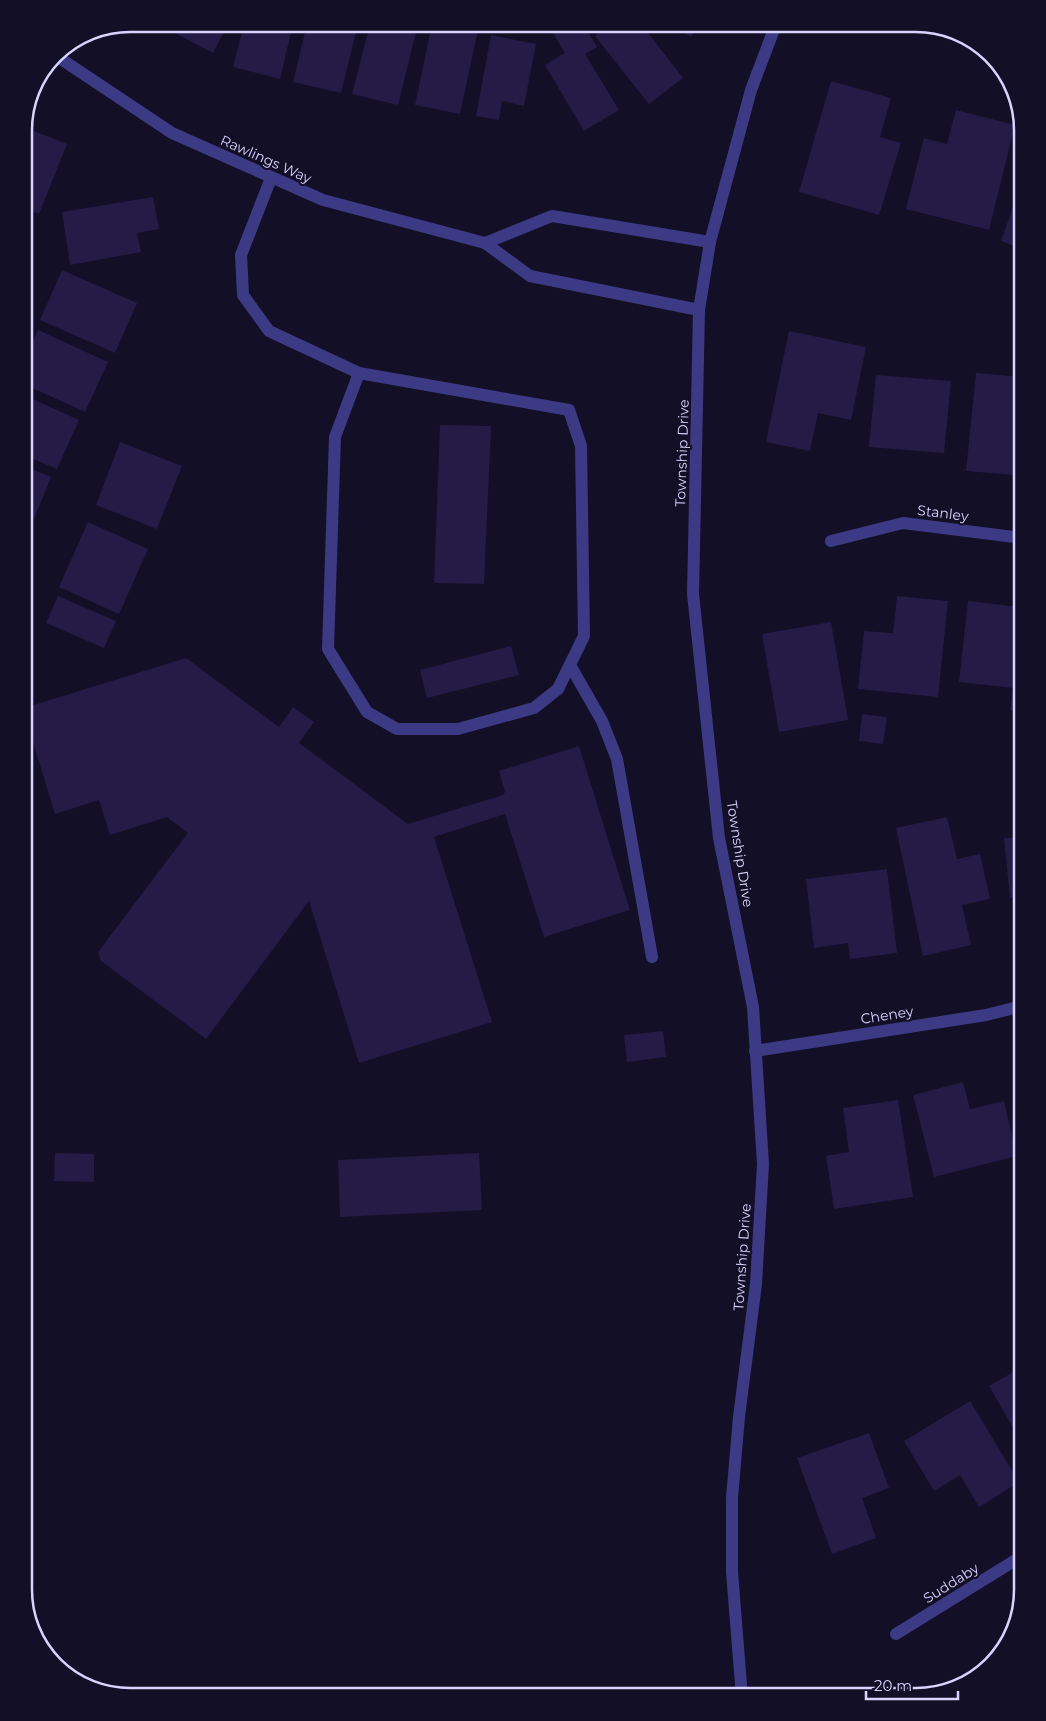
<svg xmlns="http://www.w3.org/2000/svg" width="1046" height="1721" viewBox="0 0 1046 1721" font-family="Montserrat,sans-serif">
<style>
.building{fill:#241b47}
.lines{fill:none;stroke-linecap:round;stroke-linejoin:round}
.minor{stroke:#3d3a85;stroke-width:12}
.labels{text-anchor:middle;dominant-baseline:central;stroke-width:4.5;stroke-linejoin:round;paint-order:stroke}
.street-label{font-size:14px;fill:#d9d4ff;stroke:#130f26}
.rim{fill:none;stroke:#d9d4ff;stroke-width:2.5}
</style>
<rect width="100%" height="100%" fill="#130f26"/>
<g class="building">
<path d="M172 24H228L213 53 169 30Z"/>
<path d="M244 24H293L280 79 233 67Z"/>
<path d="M307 24H358L341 93 293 82Z"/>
<path d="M370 24H418L398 105 352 94Z"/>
<path d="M432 24H449L478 30 460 114 415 105Z"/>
<path d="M564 24H583L597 47 585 54 619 110 584 131 545 65 565 53 552 31Z"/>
<path d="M611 24H641L683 78 649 104 595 36Z"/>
<path d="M669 24H699L691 37Z"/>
<path d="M491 35 536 44 524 106 502 101 499 120 476 116Z"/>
<path d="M831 81 891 98 880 137 901 143 879 215 799 192Z"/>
<path d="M956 110 1015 125 989 230 906 209 924 138 947 144Z"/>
<path d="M24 127 67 144 39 214 24 208Z"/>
<path d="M1022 182V249L1001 241Z"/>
<path d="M153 197 159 229 137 233 141 252 70 265 62 212Z"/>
<path d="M62 270 137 303 115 353 40 320Z"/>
<path d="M38 330 108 362 85 412 24 384V361Z"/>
<path d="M789 331 866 347 851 420 818 413 810 451 766 442Z"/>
<path d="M976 373 1022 377V437H1018L1015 475 966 471Z"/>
<path d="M876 375 951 381 944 453 869 447Z"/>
<path d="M24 395 79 420 57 469 24 455Z"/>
<path d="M440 425 491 426 484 584 434 583Z"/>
<path d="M120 442 182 466 157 529 96 505Z"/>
<path d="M24 466 51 477 30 529 24 526Z"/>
<path d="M88 522 148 549 119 614 59 587Z"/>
<path d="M58 596 116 621 104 648 46 623Z"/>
<path d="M897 596 948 601 938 697 858 689 864 631 893 633Z"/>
<path d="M968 601 1020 607 1018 629 1022 630V711L1010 710 1013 688 959 682Z"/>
<path d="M831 622 848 720 779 732 762 634Z"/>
<path d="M511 646 519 675 427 698 420 670Z"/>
<path d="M186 658 279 727 293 707 314 722 299 743 408 824 503 795 505 792 499 771 579 746 630 910 544 937 505 814 434 837 492 1022 359 1063 309 901 206 1039 101 961 98 952 188 833 167 817 110 835 99 800 55 814 24 713V708Z"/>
<path d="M862 714 887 717 883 744 859 741Z"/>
<path d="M947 817 957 859 980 854 990 899 962 905 971 945 923 956 896 828Z"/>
<path d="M1022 837V896L1010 898 1004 838Z"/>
<path d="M887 869 897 953 850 959 848 943 814 948 806 879Z"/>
<path d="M663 1031 666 1057 627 1062 624 1035Z"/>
<path d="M963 1082 970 1109 1004 1101 1017 1156 934 1177 913 1095Z"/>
<path d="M898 1100 913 1197 834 1209 826 1156 849 1152 843 1108Z"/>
<path d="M55 1153 94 1154V1182L54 1181Z"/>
<path d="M479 1153 482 1210 340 1217 338 1160Z"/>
<path d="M1022 1367V1443L989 1386Z"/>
<path d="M970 1401 1019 1482 979 1507 960 1475 934 1491 904 1441Z"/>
<path d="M869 1433 889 1488 862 1498 876 1538 832 1554 797 1458Z"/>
<path d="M989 1662 963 1686 957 1687 954 1682Z"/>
</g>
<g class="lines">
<g class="minor">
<path d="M55 55 172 133 323 200 485 243 530 276 699 310"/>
<path d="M271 178 241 255 243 295 269 331 359 373 569 410 581 446 584 636 558 689 534 708 458 729H397L367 712 328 649 335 437 359 373"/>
<path d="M485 243 552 216 710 242"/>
<path d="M831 541 903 523 1022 538"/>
<path d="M570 665 602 721 617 759 652 957"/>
<path d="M755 1051 986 1015 1022 1006"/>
<path d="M896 1634 1022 1556"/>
<path d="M742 1697 732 1572V1498L739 1417 756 1284 763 1164 753 1007 719 838 693 594 699 310 710 242 751 90 776 24"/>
</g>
</g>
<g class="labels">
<g class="street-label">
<text transform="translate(266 159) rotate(24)">Rawlings Way</text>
<text transform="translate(682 453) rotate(-88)">Township Drive</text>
<text transform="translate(943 513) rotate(7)">Stanley</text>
<text transform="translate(740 854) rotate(81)">Township Drive</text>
<text transform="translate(887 1015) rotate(-9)">Cheney</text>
<text transform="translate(742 1257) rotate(-86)">Township Drive</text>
<text transform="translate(951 1583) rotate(-32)">Suddaby</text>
</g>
</g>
<path d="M0 0H1046V1721H0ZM130 32H916A98 98 0 0 1 1014 130V1590A98 98 0 0 1 916 1688H130A98 98 0 0 1 32 1590V130A98 98 0 0 1 130 32Z" fill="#130f26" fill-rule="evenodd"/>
<path class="rim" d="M130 32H916A98 98 0 0 1 1014 130V1590A98 98 0 0 1 916 1688H130A98 98 0 0 1 32 1590V130A98 98 0 0 1 130 32Z"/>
<path d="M866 1691v8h92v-8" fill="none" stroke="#d9d4ff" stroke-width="2.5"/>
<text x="874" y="1691" font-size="15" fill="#d9d4ff" stroke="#130f26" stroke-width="4" paint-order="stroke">20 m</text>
</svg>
